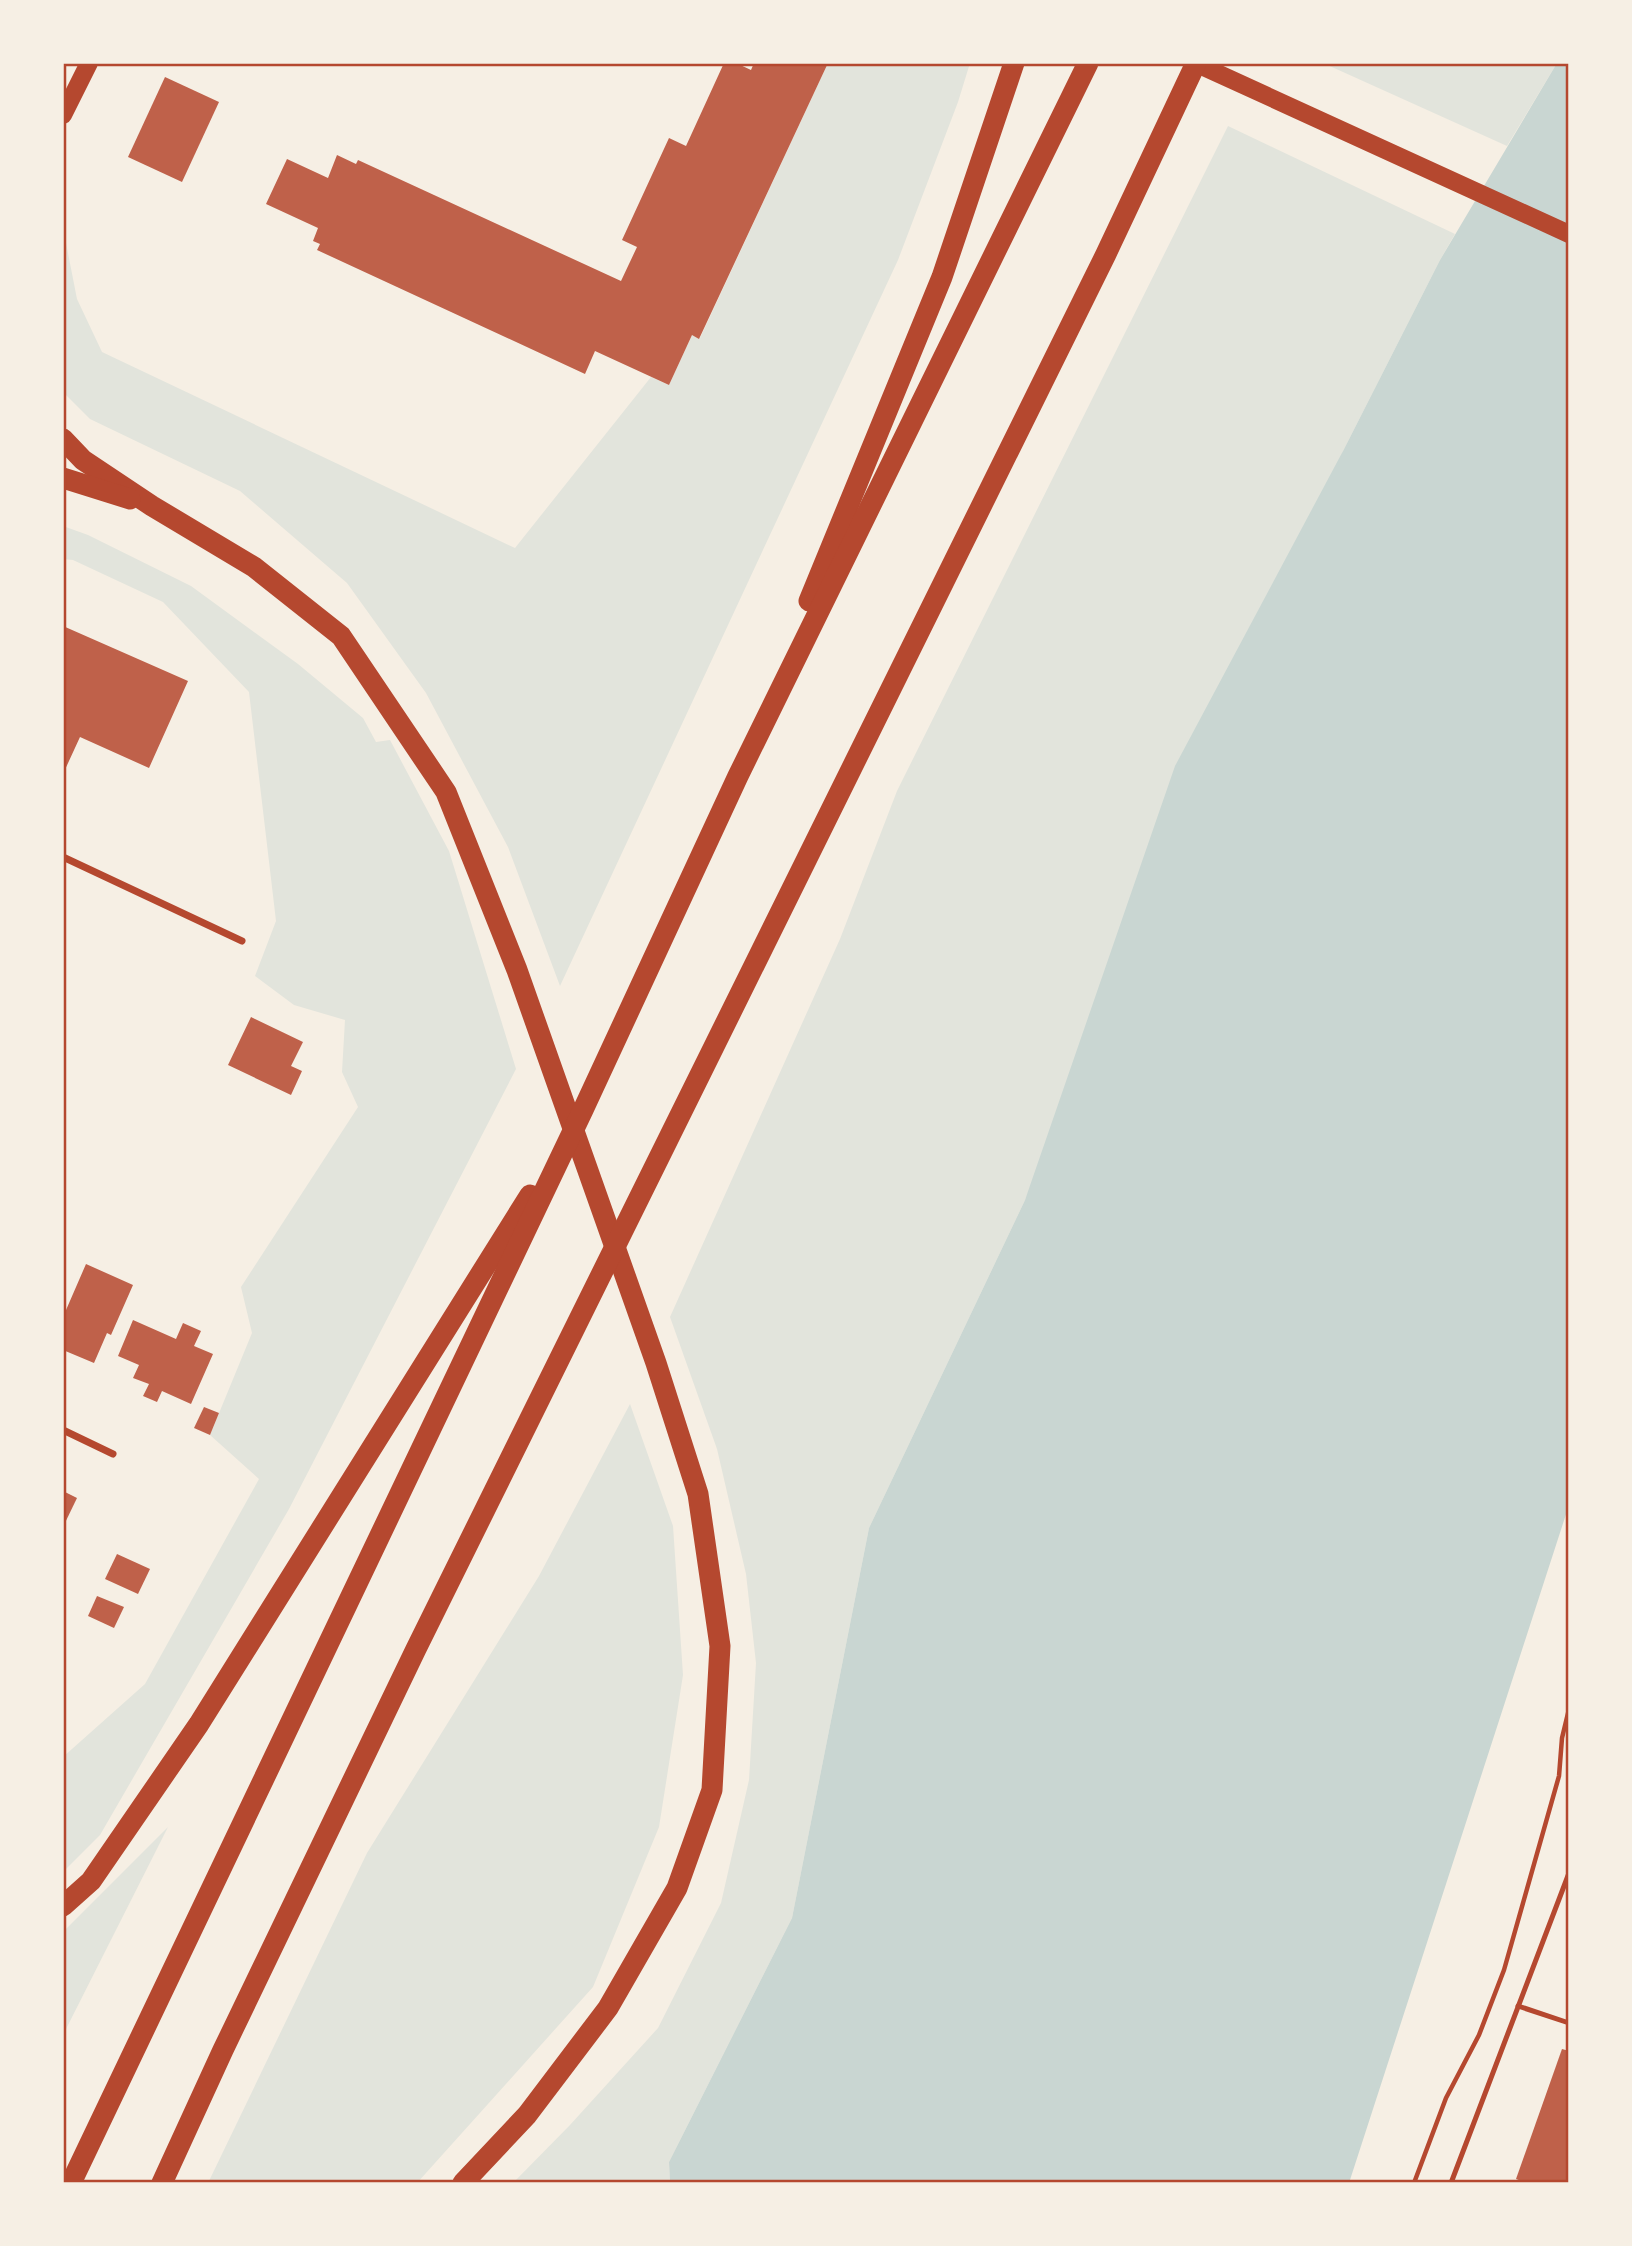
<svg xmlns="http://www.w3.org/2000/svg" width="1632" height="2246" viewBox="0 0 1632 2246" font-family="Georgia,serif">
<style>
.green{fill:#e2e4dc}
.water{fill:#c9d6d2}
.building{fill:#bf614a}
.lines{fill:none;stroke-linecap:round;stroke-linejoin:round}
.path{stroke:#b5482f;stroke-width:4.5}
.service{stroke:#b5482f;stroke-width:5}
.minor{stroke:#b5482f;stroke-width:7}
.primary{stroke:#b5482f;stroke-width:18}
.motorway{stroke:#b5482f;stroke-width:21}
.neatline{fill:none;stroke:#b5482f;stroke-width:2.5}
</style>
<rect width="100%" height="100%" fill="#f6efe4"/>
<g class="green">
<path d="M828 63H970L958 102 898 260 560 986 508 847 426 693 347 583 240 491 90 419 63 392V250L66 243 77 299 102 352 515 548 651 377 669 385 692 335 700 338Z"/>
<path d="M1323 63H1557L1507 146Z"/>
<path d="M1228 126 1455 234 1440 260 1343 451 1025 1200 869 1528 792 1918 669 2162 670 2183H513L570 2125 658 2028 721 1903 749 1780 756 1663 746 1574 717 1449 670 1317 840 939 897 791Z"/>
<path d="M63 526 88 535 191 586 298 664 363 718 376 742 390 740 449 851 516 1069 289 1509 100 1835 63 1872V1757L145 1684 259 1479 210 1435 252 1333 241 1287 358 1107 342 1072 345 1020 294 1005 255 976 276 921 249 692 163 602 73 560 63 559Z"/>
<path d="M630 1404 673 1526 683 1675 659 1827 593 1987 417 2183H208L367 1853 539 1576Z"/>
<path d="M168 1827 67 2027 63 2037V1932Z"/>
</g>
<path class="water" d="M1557 63H1569V1505L1349 2183H670L669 2162 792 1918 869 1528 1025 1200 1175 766 1343 451 1440 260Z"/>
<g class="building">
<path d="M724 63H736L751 70 754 63H828L699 339 692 335 669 385 595 351 585 374 317 250 320 244 313 241 318 228 266 204 287 159 328 178 337 155 356 164 358 160 621 281 637 247 622 240 669 138 686 146Z"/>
<path d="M165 77 219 102 182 182 128 157Z"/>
<path d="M63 626 188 681 149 768 80 737 63 774Z"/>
<path d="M251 1017 303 1042 291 1066 302 1071 291 1095 228 1065Z"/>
<path d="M86 1264 133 1285 111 1335 107 1333 94 1363 63 1350V1317Z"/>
<path d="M133 1320 176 1339 183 1323 201 1331 194 1346 213 1354 191 1404 162 1391 157 1402 143 1396 149 1384 133 1378 139 1365 118 1356Z"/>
<path d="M204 1407 219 1413 210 1435 194 1428Z"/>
<path d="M63 1491 77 1498 63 1527Z"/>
<path d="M117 1554 150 1569 138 1594 105 1579Z"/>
<path d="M97 1596 124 1607 114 1628 88 1616Z"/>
<path d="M1562 2049 1569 2051V2183H1527L1516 2179Z"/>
</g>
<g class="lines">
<path class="path" d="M1414 2183 1446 2098 1479 2035 1504 1970 1559 1776 1562 1738 1569 1709"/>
<g class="service">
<path d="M1518 2006 1569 2023"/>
<path d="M1451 2183 1569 1873"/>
</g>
<g class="minor">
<path d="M63 857 242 941"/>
<path d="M63 1430 113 1454"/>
</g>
<g class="primary">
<path d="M1195 63 1569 234"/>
<path d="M63 115 89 63"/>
</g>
<g class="motorway">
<path d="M63 439 83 460 152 506 254 567 341 636 446 792 517 970 656 1363 698 1494 720 1646 712 1790 677 1888 608 2008 527 2115 463 2183"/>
<path d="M63 478 130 499"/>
<path d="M809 601 942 277 1014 63"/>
<path d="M63 1906 91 1881 199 1724 530 1195"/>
<path d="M71 2183 583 1110 738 776 1088 63"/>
<path d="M162 2183 223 2050 416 1649 1106 254 1196 63"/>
</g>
</g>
<rect width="1632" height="2246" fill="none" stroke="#f6efe4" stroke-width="130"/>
<rect x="65" y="65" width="1502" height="2116" class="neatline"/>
</svg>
